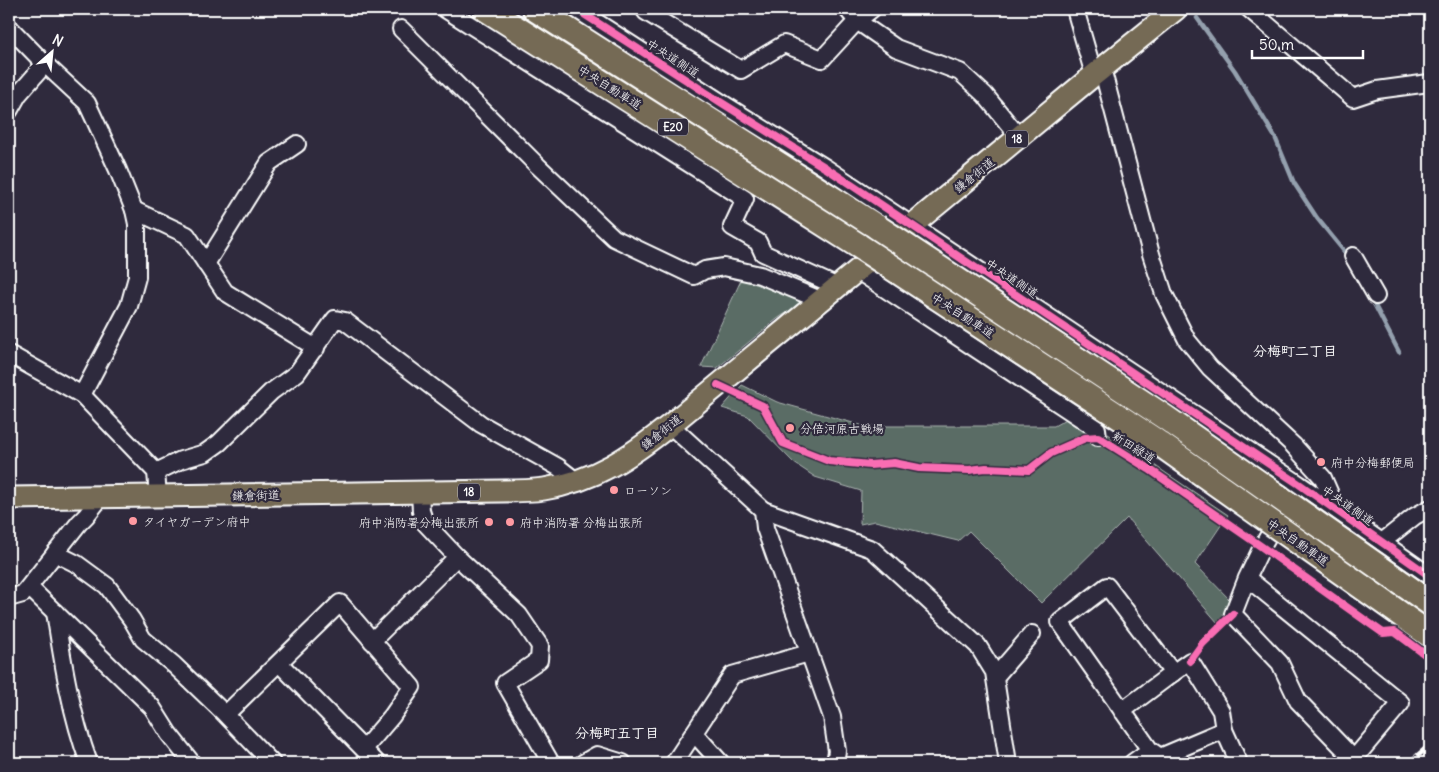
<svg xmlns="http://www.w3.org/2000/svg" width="1439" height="772" viewBox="0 0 1439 772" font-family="Delius,'Klee One',sans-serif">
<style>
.green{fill:#5a6c65;stroke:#acb6b2}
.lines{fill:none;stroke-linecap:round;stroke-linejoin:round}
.stream{stroke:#94a0ae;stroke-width:4.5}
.minor-casing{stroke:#fff;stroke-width:20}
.major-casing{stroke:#fff;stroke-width:25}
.highway-casing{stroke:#fff;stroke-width:28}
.minor{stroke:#2f2a3d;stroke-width:16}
.major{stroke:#756a55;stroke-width:21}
.highway{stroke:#756a55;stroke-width:24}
.rail-casing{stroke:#fff;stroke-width:5.5}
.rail{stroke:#2f2a3d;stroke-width:4;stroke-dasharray:11;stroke-linecap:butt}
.highway-bridge-casing{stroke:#fff;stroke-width:28;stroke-linecap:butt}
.highway-bridge{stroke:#756a55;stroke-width:24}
.cycleway-casing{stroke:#2f2a3d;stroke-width:11}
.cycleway{stroke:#f96db3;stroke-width:8}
.poi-dot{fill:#ff9aa2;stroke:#2f2a3d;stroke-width:2}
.labels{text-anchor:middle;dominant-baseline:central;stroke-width:4.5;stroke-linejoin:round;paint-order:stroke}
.shield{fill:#2f2a3d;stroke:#c1bfc5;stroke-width:1}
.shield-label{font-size:11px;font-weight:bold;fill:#fff}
.street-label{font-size:12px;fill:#fff;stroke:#2f2a3d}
.poi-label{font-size:12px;fill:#fff;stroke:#2f2a3d;text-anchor:start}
.neighbourhood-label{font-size:14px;font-weight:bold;fill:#fff;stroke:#2f2a3d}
</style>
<rect width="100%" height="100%" fill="#2f2a3d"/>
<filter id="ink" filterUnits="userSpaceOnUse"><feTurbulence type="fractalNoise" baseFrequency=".02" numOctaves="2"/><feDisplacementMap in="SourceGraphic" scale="10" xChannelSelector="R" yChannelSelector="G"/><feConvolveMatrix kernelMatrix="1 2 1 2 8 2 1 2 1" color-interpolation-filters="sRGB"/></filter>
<g filter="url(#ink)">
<g class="green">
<path d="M742 278 794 297 801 303 777 319 717 368 701 367Z"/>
<path d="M742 385 777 402 864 426H1054L1077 413 1228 515 1195 564 1232 602 1229 610 1218 623 1127 518 1041 603 969 531 958 541 875 521 860 524 861 491 815 477 794 463 748 416 722 408Z"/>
</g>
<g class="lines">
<g class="stream">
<path d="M1197 18 1235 71 1275 137 1294 183 1317 218 1348 256"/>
<path d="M1371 298 1399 352"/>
</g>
<g class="minor-casing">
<g id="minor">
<path d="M445 9 745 199 732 227 758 242 763 253 838 287"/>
<path d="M576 9 722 103 826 168 1299 484 1430 576"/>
<path d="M644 9 646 12 741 70 784 44 822 59 857 21 872 9"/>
<path d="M847 9 857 21 896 48 960 72 985 95 1019 137"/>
<path d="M1075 9 1094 75"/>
<path d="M1249 9 1353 98 1377 90 1429 83 1430 84"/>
<path d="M9 27 45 64 87 103 118 170 134 210 137 224V277L129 306 82 395"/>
<path d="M401 29 538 166 614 238 694 276 705 270 724 267 760 275 820 300"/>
<path d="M1102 68 1151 254 1164 294 1187 340 1210 368 1293 445 1323 478 1337 510"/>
<path d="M9 111 18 95 45 64"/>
<path d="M134 210 187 235 225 292 316 348"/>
<path d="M1353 256 1376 296"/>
<path d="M206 264 269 163 297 144"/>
<path d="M858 271 1097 429 1098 437"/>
<path d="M9 354 82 395 156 472 158 496"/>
<path d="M670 425 763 510 765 528 832 717 837 751 835 763"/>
<path d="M156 472 181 460 205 453 219 443 271 392 297 373 335 319 345 321 481 424 558 467 576 481"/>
<path d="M420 493 421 511 425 523 457 557 519 615 540 646 539 660 505 683 551 763"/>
<path d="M763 510 872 549 978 646 994 672 1008 763"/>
<path d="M1382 542 1415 516 1430 508"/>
<path d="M55 553 77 564 107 586 132 620 143 639 174 665 223 712 272 763"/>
<path d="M1247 578 1401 703 1354 759 1298 701 1280 663 1233 614 1247 578 1262 547 1293 494"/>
<path d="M29 587 152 707 169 734 192 763"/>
<path d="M9 598 23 594 79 523 86 516 101 497"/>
<path d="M55 612C63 664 71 714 89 763"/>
<path d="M372 641 457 557"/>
<path d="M279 663 377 763"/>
<path d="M1173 673 1190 661 1221 711 1224 730"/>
<path d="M995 677 1032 634"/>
<path d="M1122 711 1173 673 1107 586 1060 622 1150 750"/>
<path d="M226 714 340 603 412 687 392 716 364 749"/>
<path d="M694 733 721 763"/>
<path d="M583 763 597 755 623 763"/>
<path d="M674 763 732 675 809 653"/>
<path d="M1132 763 1150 750 1160 757 1224 730 1239 763"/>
</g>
</g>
<g class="major-casing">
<path id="major" d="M9 498 502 491C516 491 530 491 544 489 595 481 631 456 670 425L1094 75 1176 9"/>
</g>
<g class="highway-casing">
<g id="highway">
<path d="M486 9 859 246"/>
<path d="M535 9 877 227"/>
</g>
</g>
<use href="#minor" class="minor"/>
<use href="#major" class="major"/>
<use href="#highway" class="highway"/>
<g class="rail-casing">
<path id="rail" d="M1409 763 1430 745"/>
</g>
<use href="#rail" class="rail"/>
<g class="highway-bridge-casing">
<g id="highway-bridge">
<path d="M877 227 1166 418 1430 603"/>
<path d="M859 246 1153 439 1430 635"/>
</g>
</g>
<use href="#highway-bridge" class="highway-bridge"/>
<g class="cycleway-casing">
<g id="cycleway">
<path d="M576 9 722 103 826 168 1299 484 1430 576"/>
<path d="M718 385 763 406 783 443 829 461 870 465 894 463 919 468 969 470 986 468 1029 470 1051 453 1085 438 1098 437 1149 469 1262 547 1383 633 1395 632 1430 658"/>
<path d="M1190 661 1203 643 1233 614"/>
</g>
</g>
<use href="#cycleway" class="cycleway"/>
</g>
</g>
<g class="poi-dot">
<circle cx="790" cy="428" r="5"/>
<circle cx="1321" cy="462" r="5"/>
<circle cx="614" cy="490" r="5"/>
<circle cx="133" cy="521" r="5"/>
<circle cx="489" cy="522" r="5"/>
<circle cx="510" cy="522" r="5"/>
</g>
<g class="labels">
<g class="shield">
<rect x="658" y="118.5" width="30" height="17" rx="4"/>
<rect x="1006" y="130.5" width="22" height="17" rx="4"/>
<rect x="458" y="483.5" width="22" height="17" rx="4"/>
</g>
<g class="shield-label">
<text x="673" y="127">E20</text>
<text x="1017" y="139">18</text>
<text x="469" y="492">18</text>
</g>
<g class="street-label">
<text transform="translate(673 58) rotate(33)">中央道側道</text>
<text transform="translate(610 87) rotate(32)">中央自動車道</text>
<text transform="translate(974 175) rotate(-39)">鎌倉街道</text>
<text transform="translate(1012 278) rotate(34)">中央道側道</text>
<text transform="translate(963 315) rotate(33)">中央自動車道</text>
<text transform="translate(661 432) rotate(-39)">鎌倉街道</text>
<text transform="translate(1134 447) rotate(32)">新田緑道</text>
<text transform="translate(256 495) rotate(-1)">鎌倉街道</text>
<text transform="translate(1348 505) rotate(35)">中央道側道</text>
<text transform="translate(1298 542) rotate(35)">中央自動車道</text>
</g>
<g class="poi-label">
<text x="800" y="428">分倍河原古戦場</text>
<text x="1331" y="462">府中分梅郵便局</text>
<text x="624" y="490">ローソン</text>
<text x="143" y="521">タイヤガーデン府中</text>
<text x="479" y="522" text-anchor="end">府中消防署分梅出張所</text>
<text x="520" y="522">府中消防署 分梅出張所</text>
</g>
<g class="neighbourhood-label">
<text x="1295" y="351">分梅町二丁目</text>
<text x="617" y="733">分梅町五丁目</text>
</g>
</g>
<rect width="1439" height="772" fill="none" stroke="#2f2a3d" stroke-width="30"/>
<rect x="15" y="15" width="1409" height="742" fill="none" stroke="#fff" stroke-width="2" filter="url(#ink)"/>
<g transform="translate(52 52) rotate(27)" stroke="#2f2a3d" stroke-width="4" paint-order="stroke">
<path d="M0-4L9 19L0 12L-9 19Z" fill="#ffffff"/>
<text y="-8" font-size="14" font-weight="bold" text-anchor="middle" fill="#ffffff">N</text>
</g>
<path d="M1252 50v8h111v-8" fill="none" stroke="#ffffff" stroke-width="2.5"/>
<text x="1259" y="50" font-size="15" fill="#ffffff" stroke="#2f2a3d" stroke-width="4" paint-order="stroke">50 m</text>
</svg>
